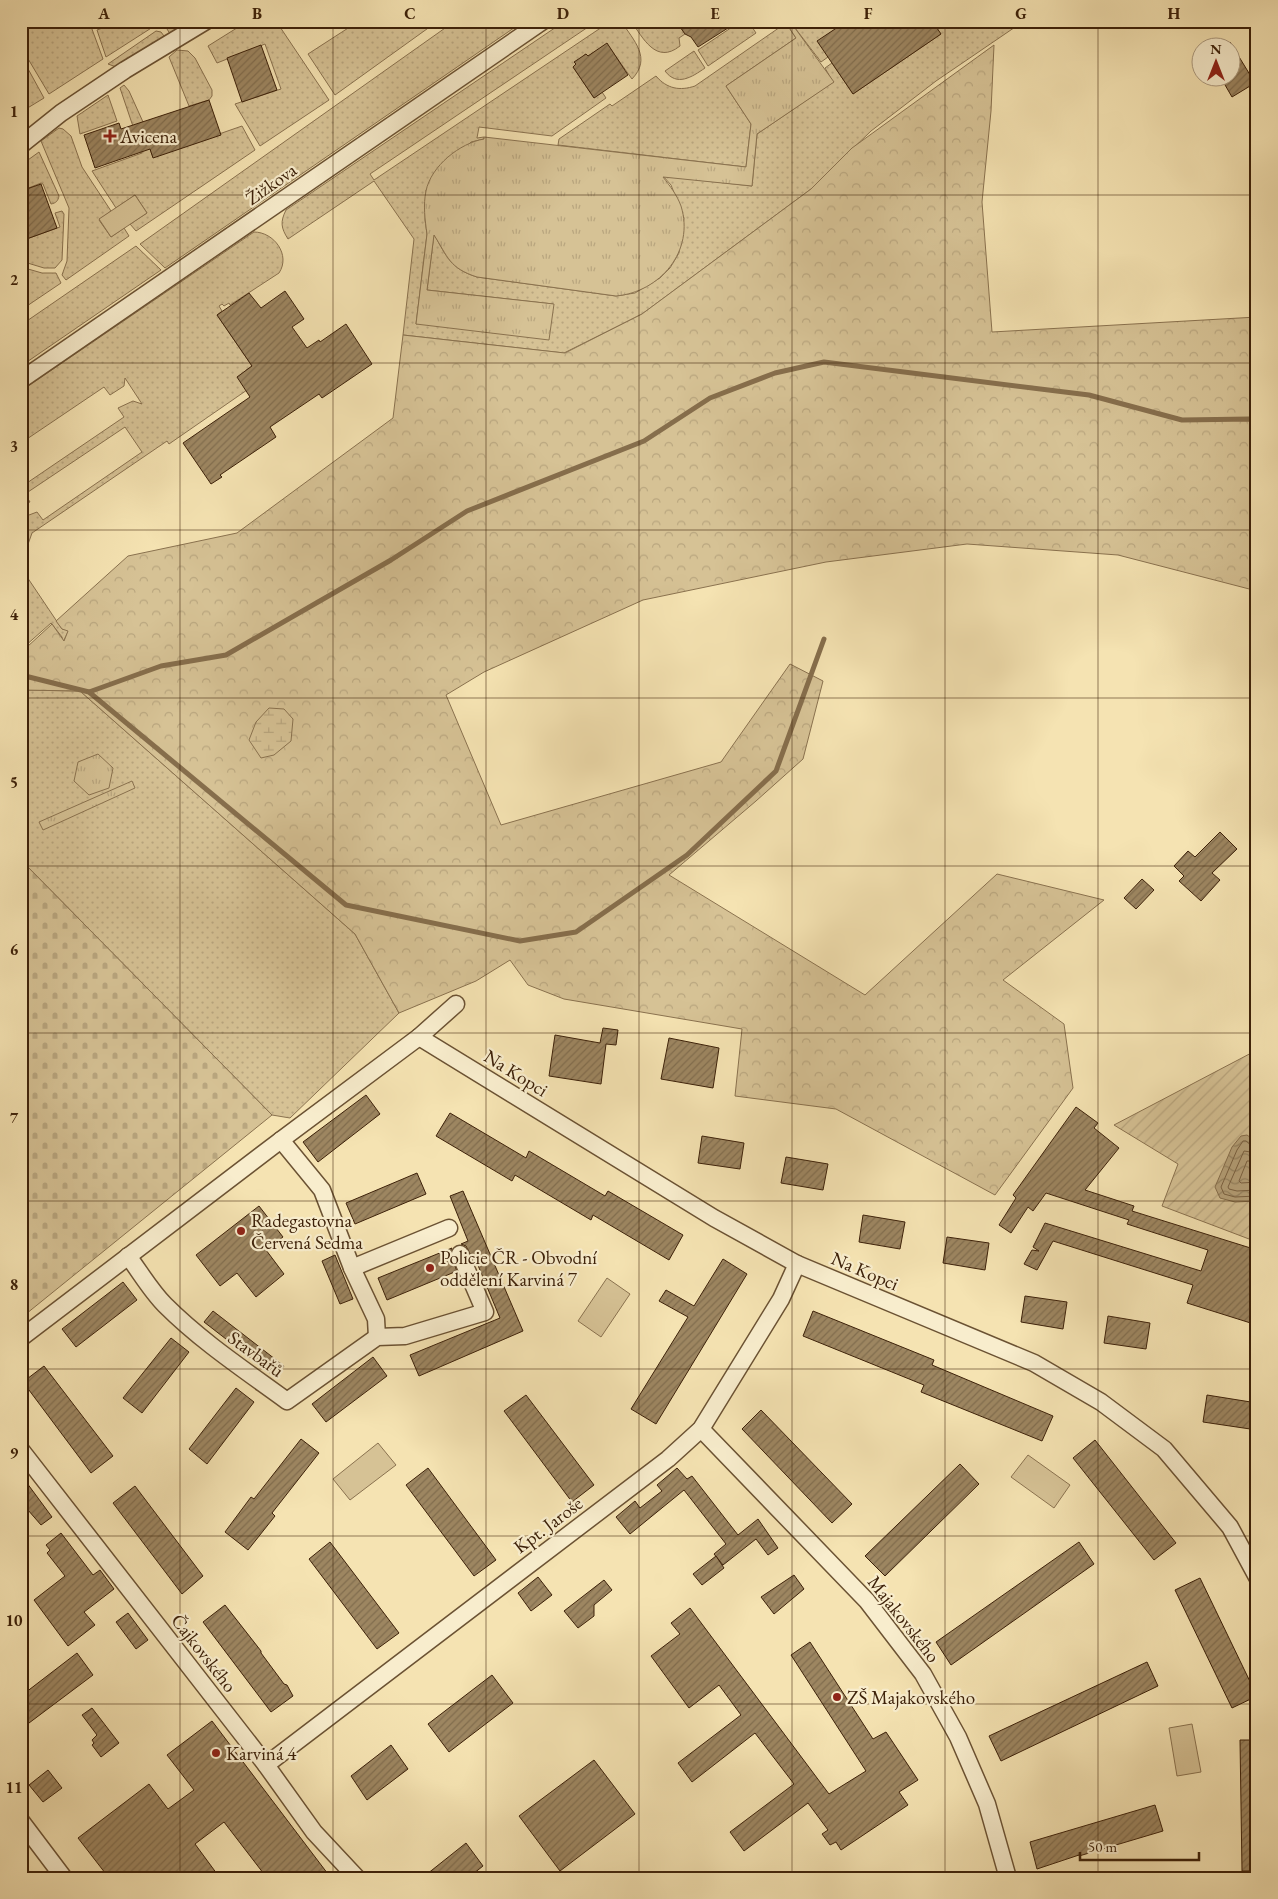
<svg xmlns="http://www.w3.org/2000/svg" width="1278" height="1899" viewBox="0 0 1278 1899" font-family="'EB Garamond',serif">
<style>
.grass{fill:url(#grass-dots);stroke:#8a724f}
.forest{fill:url(#forest-crowns);stroke:#8a724f}
.wetland{fill:url(#wetland-marsh);stroke:#8a724f}
.cemetery{fill:url(#cemetery-stones);stroke:#8a724f}
.park{fill:url(#park-tufts);stroke:#8a724f}
.garden{fill:url(#garden-furrows);stroke:#8a724f}
.pitch{fill:#d6c295;stroke:#8a724f}
.water{fill:url(#water-waves);stroke:#866e4c}
.lines{fill:none;stroke-linecap:round;stroke-linejoin:round}
.shore{stroke:#7a6141;stroke-width:1}
.stream{stroke:#866e4c;stroke-width:5}
.building{fill:url(#building-hatch);stroke:#3d2109}
.minor-casing{stroke:#6b5233;stroke-width:19}
.minor{stroke:#f8edcd;stroke-width:16}
.grid{fill:none;stroke:#3d2109;stroke-width:1;stroke-opacity:0.55}
.poi-dot{fill:#8f2418;stroke:#f8edcd;stroke-width:2}
.labels{text-anchor:middle;dominant-baseline:central;stroke-width:4.5;stroke-linejoin:round;paint-order:stroke}
.poi-label{font-size:19px;fill:#3d2109;stroke:#f8edcd;text-anchor:start}
.street-label{font-size:19px;fill:#3d2109;stroke:#f8edcd}
.neatline{fill:none;stroke:#3d2109;stroke-width:2}
.grid-label{font-size:16px;text-anchor:middle;font-weight:bold;fill:#3d2109}
</style>
<defs>
<pattern id="grass-dots" width="8" height="8" patternUnits="userSpaceOnUse" patternTransform="scale(1.25)"><rect width="8" height="8" fill="#d6c295"/><path d="M2 2h.1M6 6h.1" fill="none" stroke="#b9a67f" stroke-width="1.8" stroke-linecap="round"/></pattern>
<pattern id="forest-crowns" width="20" height="18" patternUnits="userSpaceOnUse" patternTransform="scale(1.25)"><rect width="20" height="18" fill="#d6c295"/><path d="M2 6a3 3 0 1 1 6 0M12 15a3 3 0 1 1 6 0" fill="none" stroke="#b9a67f"/></pattern>
<pattern id="wetland-marsh" width="20" height="14" patternUnits="userSpaceOnUse" patternTransform="scale(1.25)"><rect width="20" height="14" fill="#d6c295"/><path d="M1 5h8M5 5V1M11 12h8M15 12V8" fill="none" stroke="#b9a67f"/></pattern>
<pattern id="cemetery-stones" width="16" height="16" patternUnits="userSpaceOnUse" patternTransform="scale(1.25)"><rect width="16" height="16" fill="#d6c295"/><path d="M2 7V4a2 2 0 0 1 4 0v3zM10 15v-3a2 2 0 0 1 4 0v3z" fill="#b9a67f"/></pattern>
<pattern id="park-tufts" width="24" height="20" patternUnits="userSpaceOnUse" patternTransform="scale(1.25)"><rect width="24" height="20" fill="#d6c295"/><path d="M3 7l-1-3M5 7V3M7 7l1-3M15 17l-1-3M17 17v-4M19 17l1-3" fill="none" stroke="#b9a67f"/></pattern>
<pattern id="garden-furrows" width="10" height="10" patternUnits="userSpaceOnUse" patternTransform="scale(1.25)"><rect width="10" height="10" fill="#d6c295"/><path d="M-1 1l2-2M0 10L10 0M9 11l2-2" fill="none" stroke="#b9a67f"/></pattern>
<pattern id="water-waves" width="16" height="10" patternUnits="userSpaceOnUse" patternTransform="scale(1.25)"><rect width="16" height="10" fill="#b6a179"/><path d="M0 5q4-4 8 0t8 0" fill="none" stroke="#958361"/></pattern>
<pattern id="building-hatch" width="6" height="6" patternUnits="userSpaceOnUse" patternTransform="scale(1.25)"><rect width="6" height="6" fill="#9d8661"/><path d="M-1 1l2-2M0 6l6-6M5 7l2-2" fill="none" stroke="#816d4e"/></pattern>
</defs>
<rect width="100%" height="100%" fill="#f5e3b2"/>
<filter id="stains"><feTurbulence type="fractalNoise" baseFrequency=".004" numOctaves="4"/><feColorMatrix values="0 0 0 0 .2 0 0 0 0 .09 0 0 0 0 .02 0 0 0 .5 -.17"/></filter>
<radialGradient id="worn" r=".72"><stop offset=".6" stop-color="#630" stop-opacity="0"/><stop offset="1" stop-color="#630" stop-opacity=".3"/></radialGradient>
<g class="grass">
<path d="M21 21H89L103 59 49 94 21 47Z"/>
<path d="M121 21H158L156 25 106 57 97 30Z"/>
<path d="M166 21H184L183 25 172 37 167 29Z"/>
<path d="M248 21H276L329 100 260 146 235 104 281 89 265 44 217 63 208 46Z"/>
<path d="M359 21H438L335 95 308 54Z"/>
<path d="M455 21H524L165 268 140 244Z"/>
<path d="M565 21H597L370 174 374 180 611 21H621C634 41 652 58 632 79L607 44 588 56 586 54 584 55 586 58 574 62 576 64 573 67 594 98 602 92 606 98 552 136 479 127 477 138 484 137V139L471 142 426 190 425 220 427 234 416 324 553 304 427 290 434 234C446 256 451 269 477 277L616 296 635 293 660 278 670 268 679 253 684 218 671 185 663 176 752 186 757 134 833 82 825 68 832 63 853 94 941 34 932 21H1024L936 81 871 131 811 189 642 314 564 353 403 335 414 239 374 181 288 239C281 228 280 222 286 210Z"/>
<path d="M631 21H676L685 34 679 38 680 46C656 65 643 38 631 21Z"/>
<path d="M741 21H748L756 33 708 66 698 50Z"/>
<path d="M793 21H847L828 57 821 62 792 24Z"/>
<path d="M783 25 788 26 796 38 726 86 751 124 746 167 558 145 559 139 610 104 612 106 656 76C667 89 680 91 695 86Z"/>
<path d="M156 31 161 32 167 40 119 68 108 64Z"/>
<path d="M177 50 188 51 195 58 212 90V96L209 100 189 106 169 57Z"/>
<path d="M694 51 705 68C692 77 677 87 665 71Z"/>
<path d="M21 56 44 98 21 112Z"/>
<path d="M124 85 129 91 143 122 140 123 153 157 242 126 255 150 136 231 130 224 147 213 135 195 116 208 92 171 142 153 120 88Z"/>
<path d="M108 95 117 121 80 134 77 116Z"/>
<path d="M59 128 63 129 71 136 82 167 111 211 99 220 111 237 124 228 129 236 66 280 62 275 67 261 69 208 41 141Z"/>
<path d="M39 152 59 196C58 201 56 203 51 204L43 184 41 183 21 191V165Z"/>
<path d="M62 211 64 214 62 260 55 268H44L21 261V241L60 227 55 213Z"/>
<path d="M254 232C274 232 291 255 279 273L230 305 229 303 224 306 222 304 219 306 222 311 217 315 252 366 246 370 247 390 169 444 167 441 32 533 21 564V518L37 512 43 520 142 452 125 427 25 494 30 502 21 505V487L124 417 118 408 133 401 142 404 125 378 124 386 110 395 104 387 21 443V391Z"/>
<path d="M136 246 161 270 21 366V325Z"/>
<path d="M21 267 42 273H56L61 283 21 310Z"/>
<path d="M21 568 62 629 69 630 63 642 62 637 51 623 24 647H21Z"/>
<path d="M21 690 80 691 355 934 399 1013 290 1118 272 1115 21 860Z"/>
</g>
<path class="forest" d="M994 45 991 111 982 202 992 332 1257 317V591L1118 555 967 544 826 562 643 600 484 672 446 695 501 825 721 762 790 664 823 681 803 759 756 801 669 875 865 995 997 874 1104 900 1003 980 1064 1024 1073 1088 995 1195 836 1109 735 1096 742 1029 564 999 528 985 510 960 476 981 399 1013 355 934 80 691 21 690V648L27 647 52 624 64 641 68 631 62 629 56 621 128 556 237 533 393 418 403 335 565 353 642 314 811 189 852 148Z"/>
<path class="wetland" d="M269 708 284 709 293 719 291 741 274 755 261 758 249 740 256 722Z"/>
<path class="cemetery" d="M21 860 272 1115 21 1318Z"/>
<g class="park">
<path d="M789 21H793L792 24 834 82 757 134 752 186 663 177C670 186 677 195 681 206 695 251 660 292 616 296L477 277C449 268 448 257 434 235L427 290 554 304 549 340 416 324 427 234C425 220 423 205 426 191 431 166 460 143 484 139V137L746 167 751 124 726 86 796 38 788 26 783 25Z"/>
<path d="M98 754 113 768 109 788 89 795 74 781 78 762Z"/>
<path d="M132 781 135 788 43 830 39 822Z"/>
</g>
<path class="garden" d="M1257 1050V1242L1162 1206 1178 1164 1114 1125Z"/>
<g class="pitch">
<path d="M135 195 147 213 111 237 99 219Z"/>
<path d="M607 1278 630 1294 601 1337 578 1321Z"/>
<path d="M378 1443 396 1465 350 1500 333 1479Z"/>
<path d="M1028 1455 1070 1485 1054 1508 1011 1477Z"/>
<path d="M1192 1724 1201 1772 1177 1776 1169 1728Z"/>
</g>
<path class="water" d="M1247 1135 1254 1140 1257 1145V1201L1235 1202 1220 1198 1215 1187 1232 1147 1241 1136Z"/>
<g class="lines">
<g class="shore">
<path d="M1257 1147 1252 1146 1246 1141H1243L1237 1150 1221 1187 1224 1194 1235 1197 1257 1196"/>
<path d="M1257 1153 1244 1151 1228 1187 1229 1189 1237 1191 1257 1190"/>
<path d="M1257 1161H1247L1239 1181 1241 1183 1257 1182"/>
</g>
<g class="stream">
<path d="M21 675 89 692 346 905 520 941 576 932 687 855 776 771 824 639"/>
<path d="M89 692 161 666 226 655 391 560 467 511 644 441 710 398 775 373 824 362 1089 395 1182 420 1250 419 1257 422"/>
</g>
</g>
<g class="building">
<path d="M676 21H739L698 47 691 37 685 34Z"/>
<path d="M847 21H932L941 34 853 94 817 41Z"/>
<path d="M1230 42 1255 83 1232 97 1221 78H1230Z"/>
<path d="M607 43 628 75 594 98 573 67 576 64 574 62 586 54 588 56Z"/>
<path d="M261 45 277 90 242 102 227 58Z"/>
<path d="M209 100 221 135 153 158 150 149 95 168 84 135 119 123 121 129Z"/>
<path d="M41 184 57 228 21 241V191Z"/>
<path d="M285 291 304 319 292 327 307 348 319 340 320 342 346 324 372 364 322 398 319 394 270 427 276 437 220 475 222 477 211 484 183 443 250 397 237 377 252 366 217 315 249 293 261 308Z"/>
<path d="M1220 832 1237 849 1212 873 1220 880 1201 901 1179 881 1184 876 1174 866 1188 851 1195 857Z"/>
<path d="M1142 879 1154 890 1136 909 1124 898Z"/>
<path d="M603 1028 618 1030 616 1045 606 1044 601 1084 549 1076 555 1035 600 1043Z"/>
<path d="M669 1038 719 1048 713 1088 661 1079Z"/>
<path d="M366 1095 380 1114 318 1162 303 1142Z"/>
<path d="M1076 1107 1098 1123 1094 1128 1119 1148 1085 1190 1134 1206 1132 1211 1257 1250V1325L1187 1303 1193 1285 1053 1241 1037 1270 1024 1264 1032 1250 1039 1251 1033 1247 1045 1223 1201 1271 1208 1250 1127 1224 1129 1220 1046 1193 1033 1211 1028 1207 1011 1233 999 1225 1016 1198 1013 1195Z"/>
<path d="M450 1113 526 1158 529 1151 605 1196 608 1191 683 1235 669 1260 593 1215 591 1220 515 1175 512 1181 436 1136Z"/>
<path d="M702 1136 744 1143 740 1169 698 1163Z"/>
<path d="M786 1157 828 1164 823 1190 781 1183Z"/>
<path d="M417 1173 426 1194 355 1224 346 1203Z"/>
<path d="M463 1191 523 1331 419 1376 410 1355 500 1318 477 1263 475 1264 466 1246 461 1244 468 1241 450 1196Z"/>
<path d="M259 1206 283 1237 266 1250 284 1274 256 1297 237 1273 220 1286 196 1255Z"/>
<path d="M863 1215 905 1222 900 1249 859 1242Z"/>
<path d="M947 1237 989 1243 985 1270 943 1263Z"/>
<path d="M452 1248 450 1252 451 1257 457 1271 387 1300 378 1278Z"/>
<path d="M335 1255 353 1299 340 1304 322 1261Z"/>
<path d="M723 1259 747 1274 656 1424 631 1409 688 1317 659 1301 666 1290 694 1306Z"/>
<path d="M123 1282 137 1300 76 1347 62 1329Z"/>
<path d="M1025 1296 1067 1302 1063 1329 1021 1322Z"/>
<path d="M213 1311 284 1366 275 1377 204 1322Z"/>
<path d="M813 1311 934 1360 932 1365 1053 1416 1042 1441 921 1392 924 1385 803 1336Z"/>
<path d="M1108 1316 1150 1323 1146 1349 1104 1343Z"/>
<path d="M171 1338 189 1352 142 1413 123 1398Z"/>
<path d="M373 1357 387 1376 326 1422 312 1404Z"/>
<path d="M44 1366 113 1456 91 1473 23 1382Z"/>
<path d="M236 1388 254 1402 207 1464 189 1449Z"/>
<path d="M526 1395 594 1485 572 1502 504 1411Z"/>
<path d="M1207 1395 1257 1403V1430L1203 1422Z"/>
<path d="M761 1410 852 1504 832 1523 742 1429Z"/>
<path d="M301 1439 319 1453 272 1513 275 1516 248 1550 225 1532 251 1497 254 1499Z"/>
<path d="M1095 1440 1176 1543 1154 1560 1073 1458Z"/>
<path d="M960 1464 979 1484 885 1576 865 1556Z"/>
<path d="M428 1468 496 1560 474 1576 406 1485Z"/>
<path d="M677 1468 687 1479 692 1476 738 1535 758 1519 778 1548 768 1555 756 1539 723 1565 714 1554 726 1544 684 1490 630 1534 616 1517 635 1501 640 1508 662 1491 657 1485Z"/>
<path d="M21 1475 52 1517 41 1525 21 1502Z"/>
<path d="M135 1486 203 1576 182 1594 113 1503Z"/>
<path d="M61 1533 93 1575 100 1570 114 1589 84 1612 95 1625 68 1646 34 1600 65 1576 47 1553 50 1550 46 1545Z"/>
<path d="M330 1542 399 1633 377 1649 309 1559Z"/>
<path d="M1079 1542 1094 1564 951 1665 936 1642Z"/>
<path d="M716 1556 724 1568 702 1585 693 1574Z"/>
<path d="M794 1575 804 1589 774 1614 761 1597Z"/>
<path d="M538 1577 552 1595 531 1611 518 1593Z"/>
<path d="M1200 1578 1257 1696 1232 1708 1175 1590Z"/>
<path d="M604 1580 612 1590 594 1605V1616L578 1628 564 1611Z"/>
<path d="M225 1605 261 1651V1653L284 1684 287 1685 293 1696 271 1712 203 1622Z"/>
<path d="M690 1608 829 1794 866 1771 791 1655 810 1642 873 1739 886 1732 918 1780 899 1792 908 1805 841 1850 836 1842 830 1845 822 1834 828 1830 808 1803 744 1851 730 1832 794 1784 755 1733 692 1782 678 1763 741 1715 719 1685 689 1708 651 1656 680 1634 671 1623Z"/>
<path d="M128 1613 148 1640 136 1649 116 1622Z"/>
<path d="M77 1653 93 1675 21 1729V1696Z"/>
<path d="M1147 1662 1158 1686 1001 1761 989 1736Z"/>
<path d="M492 1675 513 1703 449 1752 428 1724Z"/>
<path d="M92 1708 119 1743 101 1757 92 1745 94 1743 92 1740 97 1735 82 1715Z"/>
<path d="M212 1721 309 1849 331 1878H267L224 1822 195 1844 220 1878H109L78 1838 149 1784 168 1809 194 1790 167 1755Z"/>
<path d="M1240 1740H1257V1871H1242Z"/>
<path d="M391 1745 408 1769 367 1800 351 1776Z"/>
<path d="M594 1760 635 1814 560 1871 519 1816Z"/>
<path d="M48 1770 62 1788 43 1802 29 1785Z"/>
<path d="M1155 1805 1163 1831 1079 1856V1855L1037 1869 1030 1842Z"/>
<path d="M466 1843 483 1866 468 1878H422Z"/>
</g>
<g class="lines">
<g class="minor-casing">
<g id="minor">
<path d="M21 145 61 113 125 70 206 21"/>
<path d="M21 380 543 21"/>
<path d="M419 1037 714 1218 797 1264 1034 1363 1101 1402 1164 1449 1230 1527 1257 1577"/>
<path d="M281 1140 322 1190 352 1268 376 1319 377 1337"/>
<path d="M128 1256C140 1272 151 1291 165 1305 202 1342 246 1371 287 1401L377 1337 405 1336 485 1312 460 1254"/>
<path d="M352 1268 449 1228"/>
<path d="M21 1338 281 1140 419 1037 456 1004"/>
<path d="M701 1429 867 1601 923 1674 958 1737 987 1804 1008 1878"/>
<path d="M21 1450 266 1765 314 1832 357 1878"/>
<path d="M266 1765 668 1459 701 1429 781 1299 797 1264"/>
<path d="M21 1821 64 1878"/>
</g>
</g>
<use href="#minor" class="minor"/>
</g>
<path class="grid" d="M180 21V1878M333 21V1878M486 21V1878M639 21V1878M792 21V1878M945 21V1878M1098 21V1878M21 195H1257M21 363H1257M21 530H1257M21 698H1257M21 866H1257M21 1033H1257M21 1201H1257M21 1369H1257M21 1536H1257M21 1704H1257"/>
<g class="poi-dot">
<path d="M107.5 128.5h5v5h5v5h-5v5h-5v-5h-5v-5h5z"/>
<circle cx="241" cy="1231" r="5"/>
<circle cx="430" cy="1268" r="5"/>
<circle cx="837" cy="1697" r="5"/>
<circle cx="216" cy="1753" r="5"/>
</g>
<g class="labels">
<g class="poi-label">
<text x="120" y="136">Avicena</text>
<text x="251" y="1220">Radegastovna<tspan x="251" dy="22">Červená Sedma</tspan></text>
<text x="440" y="1257">Policie ČR - Obvodní<tspan x="440" dy="22">oddělení Karviná 7</tspan></text>
<text x="847" y="1697">ZŠ Majakovského</text>
<text x="226" y="1753">Karviná 4</text>
</g>
<g class="street-label">
<text transform="translate(271 184) rotate(-35)">Žižkova</text>
<text transform="translate(516 1073) rotate(32)">Na Kopci</text>
<text transform="translate(865 1271) rotate(23)">Na Kopci</text>
<text transform="translate(256 1354) rotate(36)">Stavbařů</text>
<text transform="translate(548 1525) rotate(-37)">Kpt. Jaroše</text>
<text transform="translate(904 1619) rotate(52)">Majakovského</text>
<text transform="translate(204 1653) rotate(52)">Čajkovského</text>
</g>
</g>
<rect width="1278" height="1899" fill="none" stroke="#f5e3b2" stroke-width="55"/>
<g transform="translate(1216 62)"><circle r="24" fill="#f8edcd" stroke="#ad9b7f"/>
<path d="M0-4L9 19L0 12L-9 19Z" fill="#8f2418"/>
<text y="-8" font-size="14" font-weight="bold" text-anchor="middle" fill="#3d2109">N</text>
</g>
<path d="M1080 1852v8h119v-8" fill="none" stroke="#3d2109" stroke-width="2.5"/>
<text x="1088" y="1852" font-size="15" fill="#3d2109" stroke="#f8edcd" stroke-width="4" paint-order="stroke">50 m</text>
<rect x="28" y="28" width="1222" height="1844" class="neatline"/>
<g class="grid-label">
<text x="104" y="19">A</text>
<text x="257" y="19">B</text>
<text x="410" y="19">C</text>
<text x="563" y="19">D</text>
<text x="715" y="19">E</text>
<text x="868" y="19">F</text>
<text x="1021" y="19">G</text>
<text x="1174" y="19">H</text>
<text x="14" y="117">1</text>
<text x="14" y="285">2</text>
<text x="14" y="452">3</text>
<text x="14" y="620">4</text>
<text x="14" y="788">5</text>
<text x="14" y="955">6</text>
<text x="14" y="1123">7</text>
<text x="14" y="1290">8</text>
<text x="14" y="1458">9</text>
<text x="14" y="1626">10</text>
<text x="14" y="1793">11</text>
</g>
<rect width="100%" height="100%" filter="url(#stains)"/>
<rect width="100%" height="100%" fill="url(#worn)"/>
</svg>
